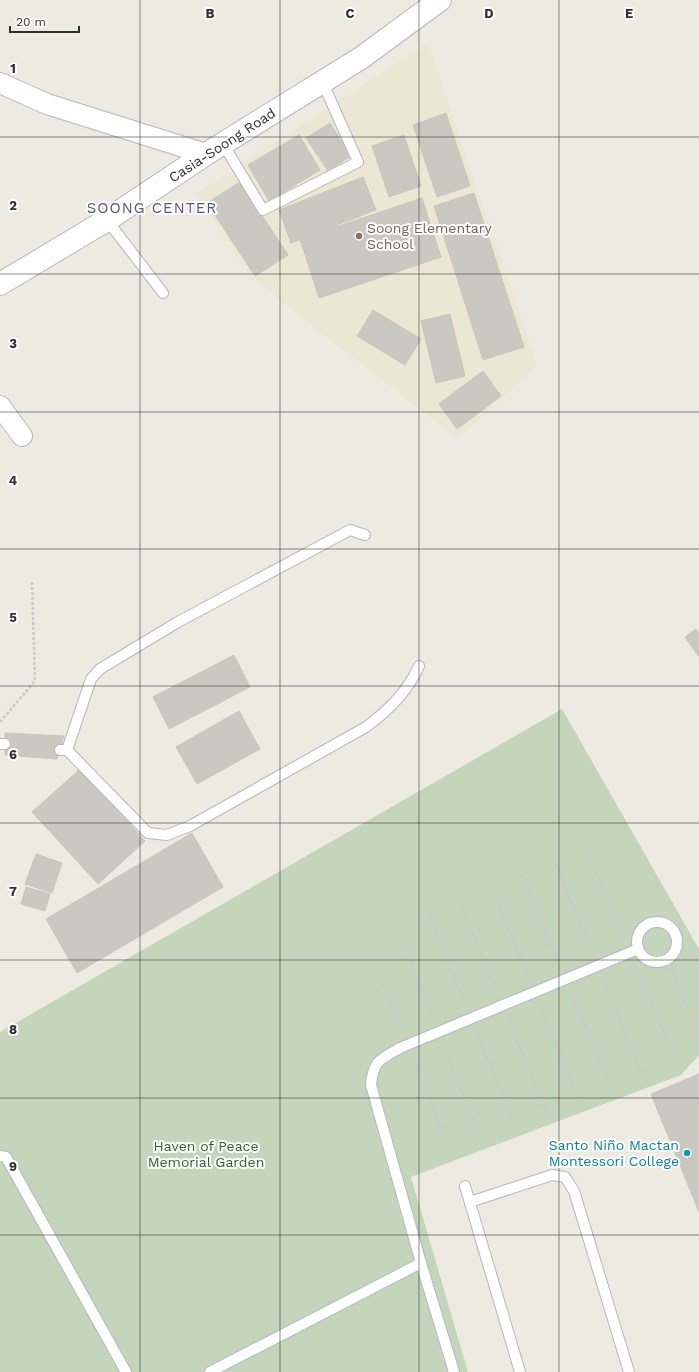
<svg xmlns="http://www.w3.org/2000/svg" width="699" height="1372" viewBox="0 0 699 1372" font-family="'Work Sans',sans-serif">
<style>
.education{fill:#ece7d4}
.cemetery{fill:#c5d5bc}
.building{fill:#cac8c0;stroke:#c9c6bc}
.lines{fill:none;stroke-linecap:round;stroke-linejoin:round}
.service-casing{stroke:#b6b6c0;stroke-width:12}
.minor-casing{stroke:#b6b6c0;stroke-width:22}
.tertiary-casing{stroke:#b6b6c0;stroke-width:24}
.path{stroke:#c9c9c9;stroke-width:2.5;stroke-dasharray:3 2;stroke-linecap:butt}
.service{stroke:#fff;stroke-width:10}
.minor{stroke:#fff;stroke-width:20}
.tertiary{stroke:#fff;stroke-width:22}
.grid{fill:none;stroke:#2e2e2e;stroke-width:1;stroke-opacity:0.55}
.education-dot{fill:#8d6e63;stroke:#fff;stroke-width:1.5}
.culture-dot{fill:#0f9aa8;stroke:#fff;stroke-width:1.5}
.labels{text-anchor:middle;dominant-baseline:central;stroke-width:4;stroke-linejoin:round;paint-order:stroke}
.street-label{font-size:14px;fill:#2e2e2e;stroke:#fff}
.education-label{font-size:14px;fill:#785e54;stroke:#fff;text-anchor:start}
.culture-label{font-size:14px;fill:#0d838f;stroke:#fff;text-anchor:end}
.park-label{font-size:14px;fill:#2a6425;stroke:#fff}
.neighbourhood-label{font-size:15px;letter-spacing:1px;fill:#53557a;stroke:#fff}
.grid-label{font-size:13px;text-anchor:middle;font-weight:bold;fill:#2e2e2e;stroke:#fff;stroke-width:4;stroke-linejoin:round;paint-order:stroke}
</style>
<rect width="100%" height="100%" fill="#edeae2"/>
<path class="education" d="M428 43 537 365 458 439 252 279 196 193Z"/>
<path class="cemetery" d="M562 709 699 949V1055L681 1075 411 1177 468 1372H0V1032Z"/>
<g class="building">
<path d="M446 113 470 186 437 197 413 125Z"/>
<path d="M330 123 351 156 328 171 306 138Z"/>
<path d="M299 135 320 170 269 201 248 165Z"/>
<path d="M404 135 421 186 389 197 372 146Z"/>
<path d="M363 177 376 210 291 243 279 210Z"/>
<path d="M240 182 288 255 255 276 207 203Z"/>
<path d="M474 193 524 347 483 360 434 206Z"/>
<path d="M422 198 441 257 319 298 300 239Z"/>
<path d="M373 310 421 339 405 365 357 336Z"/>
<path d="M450 314 465 376 436 383 421 321Z"/>
<path d="M483 371 501 396 457 429 439 404Z"/>
<path d="M696 629 699 633V657L685 637Z"/>
<path d="M234 655 250 687 169 729 153 697Z"/>
<path d="M239 711 260 749 197 784 176 747Z"/>
<path d="M5 733 64 736 57 759 5 755Z"/>
<path d="M80 769 145 841 98 884 32 812Z"/>
<path d="M192 833 223 887 77 973 46 919Z"/>
<path d="M36 854 62 863 52 893 25 884Z"/>
<path d="M26 887 50 894 45 911 21 904Z"/>
<path d="M699 1074V1212L651 1094Z"/>
</g>
<g class="lines">
<g class="service-casing">
<g id="service">
<path d="M223 144 263 210 358 162 322 81"/>
<path d="M107 220 163 293"/>
<path d="M0 744H5"/>
<path d="M60 750H67L91 679 100 669 178 622 350 530 365 535"/>
<path d="M67 750 148 833 167 835 190 826 366 727C388 711 408 691 419 666"/>
<circle cx="657" cy="942" r="20"/>
<path d="M0 1156 6 1157 126 1372"/>
<path d="M465 1186 520 1372"/>
<path d="M470 1202 552 1175 565 1177 574 1191 629 1372"/>
<path d="M210 1372 421 1263"/>
<path d="M454 1372 421 1263 371 1085C373 1061 380 1059 400 1048L638 949"/>
</g>
</g>
<g class="minor-casing">
<g id="minor">
<path d="M0 83 47 104 206 154"/>
<path d="M0 406 22 436"/>
</g>
</g>
<g class="tertiary-casing">
<path id="tertiary" d="M0 284 107 220 206 154 361 58 440 0"/>
</g>
<g class="path">
<path d="M0 722 35 681 32 582"/>
<path d="M588 853 624 938"/>
<path d="M556 864 591 951"/>
<path d="M522 875 559 965"/>
<path d="M493 890 528 977"/>
<path d="M461 904 496 991"/>
<path d="M429 915 465 1003"/>
<path d="M402 938 433 1018"/>
<path d="M667 959 699 1034"/>
<path d="M637 968 674 1057"/>
<path d="M604 981 642 1074"/>
<path d="M382 982 401 1029"/>
<path d="M572 995 611 1087"/>
<path d="M541 1007 580 1103"/>
<path d="M509 1021 547 1114"/>
<path d="M477 1033 512 1120"/>
<path d="M444 1046 481 1139"/>
<path d="M414 1060 448 1145"/>
</g>
<use href="#service" class="service"/>
<use href="#minor" class="minor"/>
<use href="#tertiary" class="tertiary"/>
</g>
<path class="grid" d="M140 0V1372M280 0V1372M419 0V1372M559 0V1372M0 137H699M0 274H699M0 412H699M0 549H699M0 686H699M0 823H699M0 960H699M0 1098H699M0 1235H699"/>
<circle class="education-dot" cx="359" cy="236" r="4"/>
<circle class="culture-dot" cx="687" cy="1153" r="4"/>
<g class="labels">
<g class="street-label">
<text transform="translate(222 145) rotate(-33)">Casia-Soong Road</text>
</g>
<g class="education-label">
<text x="367" y="228">Soong Elementary<tspan x="367" dy="16">School</tspan></text>
</g>
<g class="culture-label">
<text x="679" y="1145">Santo Niño Mactan<tspan x="679" dy="16">Montessori College</tspan></text>
</g>
<g class="park-label">
<text x="206" y="1146">Haven of Peace<tspan x="206" dy="16">Memorial Garden</tspan></text>
</g>
<g class="neighbourhood-label">
<text x="152" y="208">SOONG CENTER</text>
</g>
</g>
<g class="grid-label">
<text x="210" y="18">B</text>
<text x="350" y="18">C</text>
<text x="489" y="18">D</text>
<text x="629" y="18">E</text>
<text x="13" y="73">1</text>
<text x="13" y="210">2</text>
<text x="13" y="348">3</text>
<text x="13" y="485">4</text>
<text x="13" y="622">5</text>
<text x="13" y="759">6</text>
<text x="13" y="896">7</text>
<text x="13" y="1034">8</text>
<text x="13" y="1171">9</text>
</g>
<path d="M10 26v6h69v-6" fill="none" stroke="#2e2e2e" stroke-width="2"/>
<text x="16" y="26" font-size="12" fill="#2e2e2e" stroke="#ffffff" stroke-width="3" paint-order="stroke">20 m</text>
</svg>
